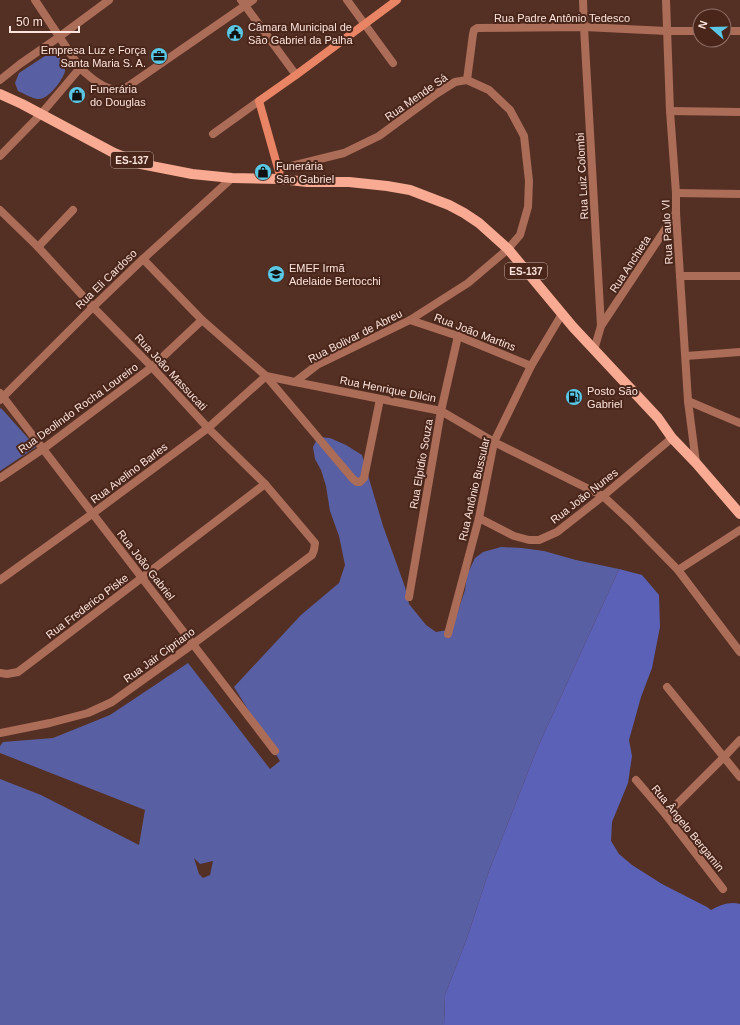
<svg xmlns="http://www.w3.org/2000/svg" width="740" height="1025" viewBox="0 0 740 1025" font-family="Arial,sans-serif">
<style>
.green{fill:#595fa3;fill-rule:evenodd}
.forest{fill:#5b61b7}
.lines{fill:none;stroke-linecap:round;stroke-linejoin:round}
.street{stroke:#ab6c58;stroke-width:8}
.secondary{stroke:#e98465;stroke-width:8}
.primary{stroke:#f8aa92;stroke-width:10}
.labels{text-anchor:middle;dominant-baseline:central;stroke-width:4;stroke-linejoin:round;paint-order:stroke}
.shield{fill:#49251a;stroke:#c6aba2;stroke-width:1}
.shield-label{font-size:10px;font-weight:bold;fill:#fce4dc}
.street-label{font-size:11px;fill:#fce4dc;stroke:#49251a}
.poi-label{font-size:11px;fill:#fce4dc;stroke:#49251a;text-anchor:start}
</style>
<rect width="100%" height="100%" fill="#543024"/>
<g class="green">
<path d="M48 54 57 55 64 61C65 64 65 68 65 71 63 80 48 100 38 99 33 99 23 93 18 91L15 83 19 73Z"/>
<path d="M1 408 36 447 0 471V409Z"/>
<path d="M318 437 330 438 346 445 362 455 383 526 405 587 409 604 426 625 436 632 448 630 457 614 465 590 467 575 475 558 483 552 501 547 522 548 544 551 576 560 619 569 537 749 489 871 467 938 445 995 444 1025H0V779L41 795 139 845 145 810 0 753V746L3 742 53 738 110 715 188 663 270 769 280 761 234 687 301 615 339 583 345 565 339 536 330 511 326 486 321 470 315 459 313 447ZM194 858 200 864 213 861 210 875 203 878 199 874Z"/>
</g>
<path class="forest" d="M619 569 642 575 659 595 660 627 652 668 641 697 629 740 632 756 628 783 612 822 611 841 619 854 632 865 662 884 707 907 711 910C720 905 730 901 740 904V1025H444L445 995 467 938 489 871 537 749Z"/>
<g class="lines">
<g class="street">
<path d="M241 0 296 75"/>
<path d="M347 0 393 63"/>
<path d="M583 0 584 27 601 326 594 350"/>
<path d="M666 0 670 111 676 193V213L680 276 688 401 696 463"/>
<path d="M724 31H740"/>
<path d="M80 68C90 77 103 89 117 90 121 90 124 88 127 87L253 0"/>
<path d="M0 80 20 64 59 37 109 0"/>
<path d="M467 80 473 34 474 30 477 28 584 27 667 31H700"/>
<path d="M670 111 740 112"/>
<path d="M213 134 259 101"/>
<path d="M0 156 41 114 80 68 35 0"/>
<path d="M676 193 740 194"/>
<path d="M0 210 38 247 93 307 152 367 208 428 265 484 315 543 314 550 312 555 193 644 112 702 88 713 50 723 0 733"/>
<path d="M38 247 73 210"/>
<path d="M143 259 202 320 266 376 295 382 317 365 410 320 468 283 508 249 520 235 528 207 529 181 524 136 510 110 489 90 467 80 455 82 436 94 379 136 344 153 279 169"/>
<path d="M680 276H740"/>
<path d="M410 320 458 336 531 366"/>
<path d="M601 326 676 213"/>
<path d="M686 356 740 352"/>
<path d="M295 382 441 411 494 442 603 496 630 521 678 570 740 652"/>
<path d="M0 393 275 751"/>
<path d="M0 400 93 307 143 259 232 178"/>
<path d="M688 401 740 423"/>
<path d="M0 478 43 449 152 367 202 320"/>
<path d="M479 518 514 536 529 540H539L557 532 603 496 672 438"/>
<path d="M678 570 740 530"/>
<path d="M0 580 92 514 208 428 266 376 353 479 357 482H360L364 478 380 399"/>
<path d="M409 597 441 411 458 336"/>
<path d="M448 634 479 518 494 442 531 366 562 314"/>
<path d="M0 673 7 674 18 672 265 484"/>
<path d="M667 687 740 777"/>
<path d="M636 780 666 815 723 889"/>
<path d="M666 815 724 757 740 740"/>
</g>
<path class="secondary" d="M281 179 259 101 296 75 397 0"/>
<path class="primary" d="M0 94 22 104 114 153 141 164 192 174 232 178 281 179 307 182H349L387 186 410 190 449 205 464 213 479 223 508 249 573 327 658 418 672 438 696 463 740 514"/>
</g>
<defs>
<g id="civic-disc" transform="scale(0.9)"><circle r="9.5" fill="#5ac8e5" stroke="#49251a"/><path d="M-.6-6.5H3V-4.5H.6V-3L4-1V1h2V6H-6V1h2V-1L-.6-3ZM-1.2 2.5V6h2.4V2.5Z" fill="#111"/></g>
<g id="office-disc" transform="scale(0.9)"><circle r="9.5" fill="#5ac8e5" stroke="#49251a"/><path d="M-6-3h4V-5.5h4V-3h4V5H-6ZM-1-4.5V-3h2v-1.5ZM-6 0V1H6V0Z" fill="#111"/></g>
<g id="shop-disc" transform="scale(0.9)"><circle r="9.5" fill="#5ac8e5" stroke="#49251a"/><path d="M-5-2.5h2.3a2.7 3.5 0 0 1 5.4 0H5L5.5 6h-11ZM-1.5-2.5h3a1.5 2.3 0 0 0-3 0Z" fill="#111"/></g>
<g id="school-disc" transform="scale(0.9)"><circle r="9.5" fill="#5ac8e5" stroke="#49251a"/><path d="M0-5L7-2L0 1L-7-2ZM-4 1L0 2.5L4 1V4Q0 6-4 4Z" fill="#111"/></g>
<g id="fuel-disc" transform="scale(0.9)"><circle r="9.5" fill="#5ac8e5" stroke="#49251a"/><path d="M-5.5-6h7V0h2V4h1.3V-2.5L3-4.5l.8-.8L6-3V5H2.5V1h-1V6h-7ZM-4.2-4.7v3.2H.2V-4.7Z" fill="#111"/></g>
</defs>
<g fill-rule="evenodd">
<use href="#civic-disc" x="235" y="33"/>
<use href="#office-disc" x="159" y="56"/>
<use href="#shop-disc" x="77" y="95"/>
<use href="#shop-disc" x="263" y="172"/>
<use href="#school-disc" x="276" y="274"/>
<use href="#fuel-disc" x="574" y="397"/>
</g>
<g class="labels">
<g class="shield">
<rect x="111" y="152" width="42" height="16" rx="3"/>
<rect x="505" y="263" width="42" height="16" rx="3"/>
</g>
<g class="shield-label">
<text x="132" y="160">ES-137</text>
<text x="526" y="271">ES-137</text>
</g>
<g class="street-label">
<text x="562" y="18">Rua Padre Antônio Tedesco</text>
<text transform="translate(416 97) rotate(-35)">Rua Mende Sá</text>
<text transform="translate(582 176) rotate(-93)">Rua Luiz Colombi</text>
<text transform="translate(667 232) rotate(-93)">Rua Paulo VI</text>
<text transform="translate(630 264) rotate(-57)">Rua Anchieta</text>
<text transform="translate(106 279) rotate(-44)">Rua Eli Cardoso</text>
<text transform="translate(475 332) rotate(21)">Rua João Martins</text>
<text transform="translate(355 336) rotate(-27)">Rua Bolivar de Abreu</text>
<text transform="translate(171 372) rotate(47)">Rua João Massucati</text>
<text transform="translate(388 389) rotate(11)">Rua Henrique Dilcin</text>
<text transform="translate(78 408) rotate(-36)">Rua Deolindo Rocha Loureiro</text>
<text transform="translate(421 464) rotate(-80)">Rua Elpídio Souza</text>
<text transform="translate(129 473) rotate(-37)">Rua Avelino Barles</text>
<text transform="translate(474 489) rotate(-77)">Rua Antônio Bussular</text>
<text transform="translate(584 496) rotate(-38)">Rua João Nunes</text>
<text transform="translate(146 565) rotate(52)">Rua João Gabriel</text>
<text transform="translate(87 606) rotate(-37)">Rua Frederico Piske</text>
<text transform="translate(159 655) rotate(-36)">Rua Jair Cipriano</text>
<text transform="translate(688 828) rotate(51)">Rua Ângelo Bergamin</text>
</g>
<g class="poi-label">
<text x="248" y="27">Câmara Municipal de<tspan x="248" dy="13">São Gabriel da Palha</tspan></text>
<text x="146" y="50" text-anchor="end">Empresa Luz e Força<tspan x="146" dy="13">Santa Maria S. A.</tspan></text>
<text x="90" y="89">Funerária<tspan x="90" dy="13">do Douglas</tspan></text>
<text x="276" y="166">Funerária<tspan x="276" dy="13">São Gabriel</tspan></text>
<text x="289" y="268">EMEF Irmã<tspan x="289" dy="13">Adelaide Bertocchi</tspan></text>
<text x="587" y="391">Posto São<tspan x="587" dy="13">Gabriel</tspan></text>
</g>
</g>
<g transform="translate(712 28) rotate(290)"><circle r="19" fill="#49251a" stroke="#917168"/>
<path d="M0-3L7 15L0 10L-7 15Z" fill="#5ac8e5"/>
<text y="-6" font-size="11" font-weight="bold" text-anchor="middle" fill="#fce4dc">N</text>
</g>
<path d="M10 26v6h69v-6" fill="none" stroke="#fce4dc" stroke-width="2"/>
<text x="16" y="26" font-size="12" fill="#fce4dc" stroke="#49251a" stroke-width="3" paint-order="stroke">50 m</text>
</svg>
